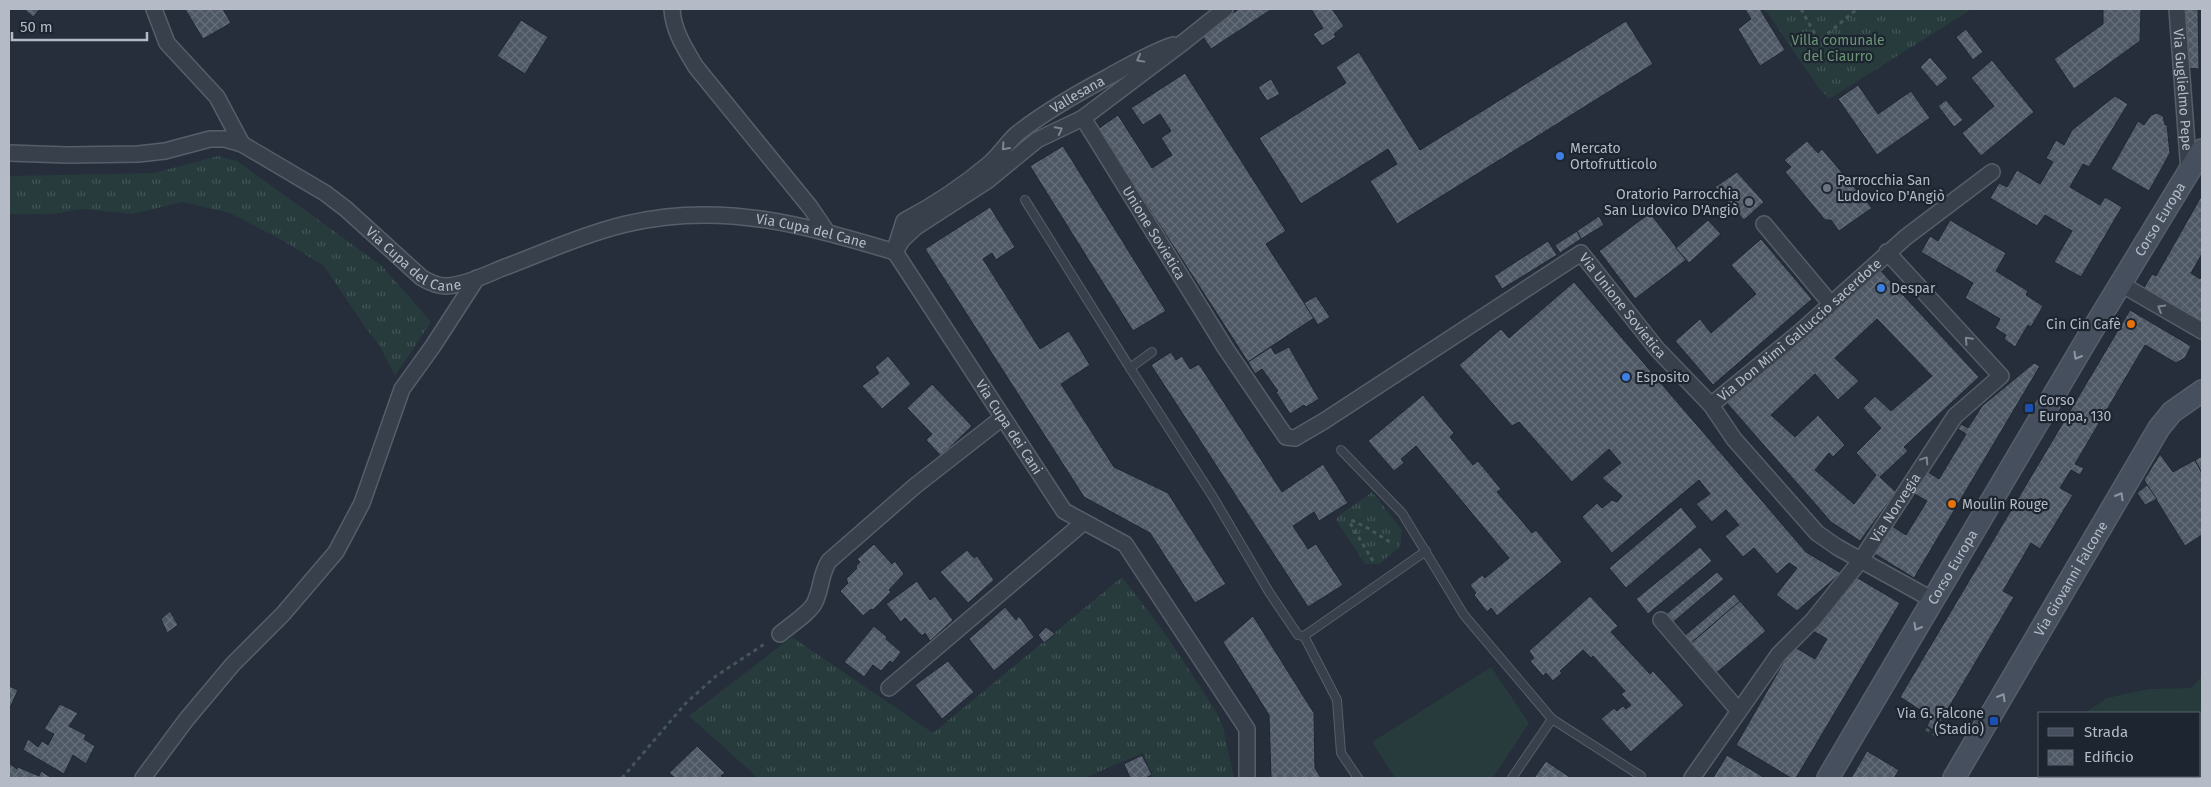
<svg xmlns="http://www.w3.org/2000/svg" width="2211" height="787" viewBox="0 0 2211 787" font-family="'Fira Sans',sans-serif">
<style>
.grass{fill:url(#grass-tufts)}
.pitch{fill:#273b3c}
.building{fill:url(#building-cross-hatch);stroke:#1f2732;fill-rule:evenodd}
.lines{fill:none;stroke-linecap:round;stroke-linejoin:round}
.service-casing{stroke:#565e69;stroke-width:10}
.minor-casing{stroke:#565e69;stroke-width:18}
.secondary-casing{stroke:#565e69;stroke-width:24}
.path{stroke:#445659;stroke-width:3;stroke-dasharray:4 4;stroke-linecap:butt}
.service{stroke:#38404b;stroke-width:8}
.minor{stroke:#38404b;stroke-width:15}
.secondary{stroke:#464f5d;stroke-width:21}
.oneway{stroke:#7c848f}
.oneway2{stroke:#8e95a1}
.shop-dot{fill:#3f7fe0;stroke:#1d2530;stroke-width:2}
.worship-dot{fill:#6b7280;stroke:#1d2530;stroke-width:2}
.food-dot{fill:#e8710a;stroke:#1d2530;stroke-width:2}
.transit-dot{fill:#1a4fb4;stroke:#1d2530;stroke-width:2}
.labels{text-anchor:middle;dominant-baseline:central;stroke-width:4.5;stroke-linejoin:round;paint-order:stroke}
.park-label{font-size:14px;fill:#6c9575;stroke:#1d2530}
.street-label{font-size:14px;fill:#b4bbc6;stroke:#1d2530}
.poi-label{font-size:14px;fill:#b4bbc6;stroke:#1d2530;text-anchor:start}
</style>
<defs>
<pattern id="grass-tufts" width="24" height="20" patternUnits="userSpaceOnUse" patternTransform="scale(1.25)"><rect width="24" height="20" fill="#273b3c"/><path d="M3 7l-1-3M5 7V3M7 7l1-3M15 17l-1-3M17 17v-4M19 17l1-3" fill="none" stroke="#445557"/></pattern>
<pattern id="building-cross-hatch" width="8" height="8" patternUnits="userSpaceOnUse" patternTransform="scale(1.25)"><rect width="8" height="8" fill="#4e5865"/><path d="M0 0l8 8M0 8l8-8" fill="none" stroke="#656e7a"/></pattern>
</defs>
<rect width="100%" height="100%" fill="#252e3a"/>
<g class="grass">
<path d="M1765 9H1972L1829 99 1818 87Z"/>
<path d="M218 156 237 161 382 266 431 322 395 376 380 346 365 327 324 266 282 240 230 213 182 202 133 214 82 209 53 214H9V176L154 173Z"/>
<path d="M1372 492 1402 530 1400 547 1379 564H1365L1336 520 1338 516Z"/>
<path d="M1122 577 1162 629 1216 711 1223 727 1234 778H1153L1143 753 1084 778H758L689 716 792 637 933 733Z"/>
</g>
<g class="pitch">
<path d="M1491 667 1529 723 1493 778H1395L1372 742Z"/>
<path d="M2202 676V778H2037L2040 773V776H2200V713H2085L2107 698 2149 689 2191 688Z"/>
</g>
<g class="building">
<path d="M24 9H40L33 17Z"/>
<path d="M185 9H223L231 23 203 39Z"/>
<path d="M1239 9H1272L1211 49 1201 34Z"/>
<path d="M1311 9H1332L1344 26 1334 34 1336 37 1322 46 1313 34 1323 28Z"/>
<path d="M1745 9H1760L1785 50 1760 66 1738 29 1751 19Z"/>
<path d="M2103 9H2141L2140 41 2074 89 2054 59 2103 24Z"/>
<path d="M2184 9H2198L2199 69 2182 68Z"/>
<path d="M521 20 548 37 525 74 497 56Z"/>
<path d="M1626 21 1653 64 1397 224 1370 181 1397 164 1388 149 1301 204 1259 138 1346 83 1336 67 1359 52 1420 150Z"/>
<path d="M1966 29 1983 52 1973 60 1956 37Z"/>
<path d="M1930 57 1948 78 1937 87 1920 67Z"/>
<path d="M1992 60 2034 112 1981 156 1962 133 1994 106 1971 78Z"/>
<path d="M1185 73 1286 231 1266 244 1314 318 1248 362 1098 129 1118 115 1152 168 1172 155 1161 138 1171 131 1160 114 1143 125 1131 108Z"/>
<path d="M1271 79 1280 94 1267 101 1258 87Z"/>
<path d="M1858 85 1878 114 1911 91 1930 118 1877 155 1838 99Z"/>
<path d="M2115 96 2128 104 2089 167 2083 164 2070 187 2100 205 2105 197 2122 207 2081 277 2054 262 2072 231 2045 215 2037 226 1990 198 1999 183 2007 187 2017 170 2040 184 2053 162 2046 158 2056 140 2064 145 2072 130Z"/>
<path d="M1946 100 1963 120 1954 127 1938 106Z"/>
<path d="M2157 113 2163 116 2165 125H2167L2170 153 2149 191 2111 169 2138 121 2144 125 2151 115Z"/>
<path d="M1807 141 1818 153 1822 149 1872 208 1839 231 1831 220H1825L1785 172 1791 167 1784 160Z"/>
<path d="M1063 146 1166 311 1133 331 1030 166Z"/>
<path d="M1737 172 1764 202 1744 220 1715 187Z"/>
<path d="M2202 195V254L2191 273 2200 279 2202 275V319L2198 326 2141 293 2152 274 2156 276Z"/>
<path d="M990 207 1015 247 996 260 992 253 983 259 1040 349 1069 331 1090 365 1061 384 1114 467 1168 493 1226 584 1195 603 1150 533 1084 497 925 249Z"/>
<path d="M1650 213 1686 260 1635 299 1599 251Z"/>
<path d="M1599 216 1604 225 1581 239 1577 231Z"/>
<path d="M1708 220 1721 234 1689 263 1676 248Z"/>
<path d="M1950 220 2006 253 1996 271 2028 291 2026 295 2043 306 2031 327 2028 325 2015 347 2004 339 2006 335 1995 328 2000 319 1965 298 1973 283 1921 252 1930 236 1938 241Z"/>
<path d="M1577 231 1581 239 1560 253 1555 245Z"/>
<path d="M1761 239 1812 299 1713 385 1675 341 1700 319 1711 333 1756 294 1731 265Z"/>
<path d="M1548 241 1557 255 1502 289 1494 276Z"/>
<path d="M1881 271 1979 377 1904 447 1908 451 1880 477 1896 492 1860 541 1831 522 1726 402ZM1877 319 1932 376 1891 411 1875 396 1863 408 1881 428 1856 453 1876 475 1854 504 1815 470 1829 453 1833 457 1845 445 1818 415 1795 437 1771 415 1815 374 1838 400 1859 381 1835 358Z"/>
<path d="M1574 282 1806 552 1841 573 1797 611 1776 595 1797 568 1789 563 1777 574 1754 548 1743 557 1725 536 1739 525 1726 510 1712 522 1696 504 1710 494 1699 480 1612 553 1582 517 1597 503 1602 508 1612 500 1617 502 1622 496 1602 478 1621 463 1609 449 1572 482 1519 422 1512 426 1459 365 1501 329 1509 338Z"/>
<path d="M1316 296 1330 317 1318 325 1304 303Z"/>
<path d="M2130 310 2191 346 2185 358 2176 363 2145 345 2075 464 2084 468 2080 475 2071 470 2060 488 2073 495 2040 549 2031 543 2003 591 2014 597 1935 731 1927 726 1931 717 1900 697Z"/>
<path d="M1271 347 1275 354 1289 347 1319 399 1306 407 1304 405 1290 414 1276 392 1278 391 1262 369 1255 374 1248 362Z"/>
<path d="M1171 352 1176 360 1182 356 1190 369 1199 364 1282 492 1323 464 1348 503 1319 521 1314 512 1293 526 1308 549 1316 544 1343 585 1308 607 1151 365Z"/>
<path d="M888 356 911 384 882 409 862 386 879 373 875 367Z"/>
<path d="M2034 363 2040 366 1914 578 1875 554 1892 526 1906 535 1927 501 1911 492 1925 470 1939 479 1966 434 1958 429 1961 424 1968 428 1982 406Z"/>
<path d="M932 384 972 426 941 456 926 440 932 434 907 408Z"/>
<path d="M1423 395 1454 433 1450 437 1473 465 1478 461 1501 489 1497 492 1532 533 1536 530 1562 562 1497 616 1491 608 1487 612 1474 595 1476 593 1470 585 1482 575 1485 578 1509 558 1416 446 1401 459 1404 463 1394 471 1368 441Z"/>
<path d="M2160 454 2173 472 2195 460 2202 473V535L2185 546 2144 480Z"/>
<path d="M2202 456V473L2195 460Z"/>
<path d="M2147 485 2157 499 2145 505 2137 493Z"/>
<path d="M1681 507 1697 527 1626 588 1609 568Z"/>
<path d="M874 544 892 564 895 561 904 574 889 590 891 592 873 610 871 609 863 616 840 591 848 583 846 579 857 568 856 566 860 562 857 559Z"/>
<path d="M1700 547 1712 561 1648 614 1636 599Z"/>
<path d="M967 550 974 558 977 556 994 580 968 603 940 572Z"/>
<path d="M1717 572 1724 579 1671 624 1665 615Z"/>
<path d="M1856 577 1900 603 1796 778H1791L1736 745 1793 646 1815 659 1827 639 1813 631 1826 607 1831 610 1843 589Z"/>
<path d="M917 581 930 600 935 596 953 620 930 641 925 633 922 636 905 618 901 622 886 604Z"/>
<path d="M1734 594 1740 601 1690 644 1683 637Z"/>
<path d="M1590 596 1618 626 1611 632 1650 674 1653 671 1684 705 1631 752 1601 719 1614 708 1617 711 1623 706 1626 709 1631 705 1621 694 1625 691 1593 656 1591 658 1583 650 1560 671 1562 673 1553 681 1546 673 1543 676 1530 661 1534 658 1529 651Z"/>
<path d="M1740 601 1766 631 1715 674 1690 644Z"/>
<path d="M1005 607 1016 620 1019 616 1034 637 994 671 969 639Z"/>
<path d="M170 611 178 625 167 633 161 619Z"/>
<path d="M1253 616 1314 713 1315 768 1321 778H1271L1269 715 1223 642Z"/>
<path d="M874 626 887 637 886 639 901 652 893 663 890 661 881 671 873 665 864 677 844 662Z"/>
<path d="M1046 627 1055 634 1044 643 1038 635Z"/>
<path d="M948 661 974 692 942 719 915 685Z"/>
<path d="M9 686 18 690 10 708H9Z"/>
<path d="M60 704 78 713 69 726 86 735 84 739 95 746 86 764 73 755 64 774 23 750 28 739 38 747 42 741 48 745 54 734 44 729Z"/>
<path d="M697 746 725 773 721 776 724 778H675L669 773Z"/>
<path d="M1867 751 1899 770 1894 778H1851Z"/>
<path d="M1142 755 1152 775 1145 778H1130L1124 764Z"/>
<path d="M1727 755 1765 778H1713Z"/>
<path d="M1546 761 1571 778H1534Z"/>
<path d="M9 763 17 769 18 767 39 776 41 771 52 778H9Z"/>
</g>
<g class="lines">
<g class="service-casing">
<g id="service">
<path d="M1025 200 1130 368"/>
<path d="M1152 352 1130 368 1213 497 1269 592 1298 635 1304 636 1426 551"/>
<path d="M1341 450 1402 513 1464 615 1552 719 1641 776"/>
<path d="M1304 636 1337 700 1341 753 1358 778"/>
<path d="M1512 778 1552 719"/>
</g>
</g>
<g class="minor-casing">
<g id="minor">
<path d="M154 9 167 43 217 97 242 144"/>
<path d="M672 9C673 30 685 49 696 67L810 207 827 232"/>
<path id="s1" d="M2177 9 2189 172"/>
<path id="s2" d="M1083 118 1226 349 1286 437 1295 438 1324 421 1581 253 1657 349 1711 405 1734 439 1817 533 1837 547 1933 600"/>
<path id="s3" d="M9 153 67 155 138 154 165 151 210 139H225L242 144 325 193 346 209 422 278C429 282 437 286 446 286 467 285 489 273 508 266 547 251 585 234 626 224 721 201 804 225 895 252"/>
<path d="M1764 224 1831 304"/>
<path id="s4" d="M897 243 904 221C934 205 963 186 989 164 1000 155 1007 142 1018 133 1046 111 1076 94 1108 77 1130 65 1149 53 1173 45"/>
<path id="s5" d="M895 252 1064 511 1125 544 1247 729V778"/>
<path d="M895 252 902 240 916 227 987 181 1037 140 1083 118 1185 41 1225 9"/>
<path d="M2121 284 2202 331"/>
<path id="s6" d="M1711 405 1800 332 1906 237 1992 172"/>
<path d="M1661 620 1738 710"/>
<path d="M780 634C789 626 811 612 815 602 822 587 820 575 829 561L915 486 1002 418"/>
<path d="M889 688 1084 522"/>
<path d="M143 778 186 720 233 664 283 614 336 552 362 503 402 389 433 346 477 278"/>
<path id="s7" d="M1692 778 1779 654 1813 620 1861 560 1955 416 2001 376 1887 252"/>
</g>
</g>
<g class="secondary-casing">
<g id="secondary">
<path id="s8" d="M1828 778 2087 339 2202 150"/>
<path id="s9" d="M1954 778 2159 428 2172 412 2202 391"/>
</g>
</g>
<g class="path">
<path d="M1801 9 1819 41 1857 9"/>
<path d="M1373 561 1350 523 1351 520 1366 527 1390 542"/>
<path d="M1926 729 1937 736"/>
<path d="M622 778 686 703 716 676 766 643"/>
</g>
<use href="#service" class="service"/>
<use href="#minor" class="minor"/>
<use href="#secondary" class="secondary"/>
</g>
<defs><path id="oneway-chevron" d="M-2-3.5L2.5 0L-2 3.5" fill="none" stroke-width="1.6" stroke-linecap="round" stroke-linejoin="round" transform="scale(1.25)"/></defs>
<g class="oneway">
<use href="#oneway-chevron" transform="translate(1140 59) rotate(151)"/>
<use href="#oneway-chevron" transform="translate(1059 130) rotate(-27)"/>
<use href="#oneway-chevron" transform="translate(1005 147) rotate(132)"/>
<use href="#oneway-chevron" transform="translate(2161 308) rotate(-150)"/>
<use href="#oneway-chevron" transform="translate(1968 340) rotate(-133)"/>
<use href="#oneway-chevron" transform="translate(1925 460) rotate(-56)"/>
</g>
<g class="oneway2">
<use href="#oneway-chevron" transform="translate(2077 356) rotate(120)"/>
<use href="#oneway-chevron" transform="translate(2120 496) rotate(-60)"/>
<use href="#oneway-chevron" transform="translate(1917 627) rotate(120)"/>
<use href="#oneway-chevron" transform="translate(2002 697) rotate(-60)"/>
</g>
<g class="shop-dot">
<circle cx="1560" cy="156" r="5"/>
<circle cx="1881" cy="288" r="5"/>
<circle cx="1626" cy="377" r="5"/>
</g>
<g class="worship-dot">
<circle cx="1827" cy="188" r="5"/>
<circle cx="1749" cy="202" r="5"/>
</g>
<g class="food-dot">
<circle cx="2131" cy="324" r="5"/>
<circle cx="1952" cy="504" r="5"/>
</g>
<g class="transit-dot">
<rect x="2024" y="403" width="10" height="10" rx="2.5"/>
<rect x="1989" y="716" width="10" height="10" rx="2.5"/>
</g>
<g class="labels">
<g class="park-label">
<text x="1838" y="40">Villa comunale<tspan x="1838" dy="16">del Ciaurro</tspan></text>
</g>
<g class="street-label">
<text stroke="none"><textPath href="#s1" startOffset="81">Via Guglielmo Pepe</textPath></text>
<text stroke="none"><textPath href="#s4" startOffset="239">Vallesana</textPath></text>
<text stroke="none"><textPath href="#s8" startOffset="650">Corso Europa</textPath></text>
<text stroke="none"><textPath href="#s3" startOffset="865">Via Cupa del Cane</textPath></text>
<text stroke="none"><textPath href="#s2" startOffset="135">Unione Sovietica</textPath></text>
<text stroke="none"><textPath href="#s3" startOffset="445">Via Cupa del Cane</textPath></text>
<text stroke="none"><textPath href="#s2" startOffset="795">Via Unione Sovietica</textPath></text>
<text stroke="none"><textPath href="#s6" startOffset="116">Via Don Mimì Galluccio sacerdote</textPath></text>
<text stroke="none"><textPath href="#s5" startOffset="209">Via Cupa dei Cani</textPath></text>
<text stroke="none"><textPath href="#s7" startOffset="339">Via Norvegia</textPath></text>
<text stroke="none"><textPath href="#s8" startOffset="245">Corso Europa</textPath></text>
<text stroke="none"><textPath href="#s9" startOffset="231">Via Giovanni Falcone</textPath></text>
</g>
<g class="poi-label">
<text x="1570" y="148">Mercato<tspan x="1570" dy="16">Ortofrutticolo</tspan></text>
<text x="1837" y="180">Parrocchia San<tspan x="1837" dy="16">Ludovico D'Angiò</tspan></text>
<text x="1739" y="194" text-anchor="end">Oratorio Parrocchia<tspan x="1739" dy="16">San Ludovico D'Angiò</tspan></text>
<text x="1891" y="288">Despar</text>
<text x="2121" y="324" text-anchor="end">Cin Cin Cafè</text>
<text x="1636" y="377">Esposito</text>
<text x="2039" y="400">Corso<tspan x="2039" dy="16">Europa, 130</tspan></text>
<text x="1962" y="504">Moulin Rouge</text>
<text x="1984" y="713" text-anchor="end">Via G. Falcone<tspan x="1984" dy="16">(Stadio)</tspan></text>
</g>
</g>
<rect width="2211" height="787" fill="none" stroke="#b4bbc6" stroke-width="20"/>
<rect x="2038" y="712" width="162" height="65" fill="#1d2530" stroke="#59616c"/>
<rect x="2048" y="728" width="25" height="8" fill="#464f5d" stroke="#59616c"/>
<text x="2084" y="737" font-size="15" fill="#b4bbc6">Strada</text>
<rect x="2048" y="750" width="25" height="15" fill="url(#building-cross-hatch)" stroke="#59616c"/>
<text x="2084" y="762" font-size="15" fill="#b4bbc6">Edificio</text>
<path d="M12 32v8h135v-8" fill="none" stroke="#b4bbc6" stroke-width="2.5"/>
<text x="20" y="32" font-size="15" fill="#b4bbc6" stroke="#1d2530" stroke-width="4" paint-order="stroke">50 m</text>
</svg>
